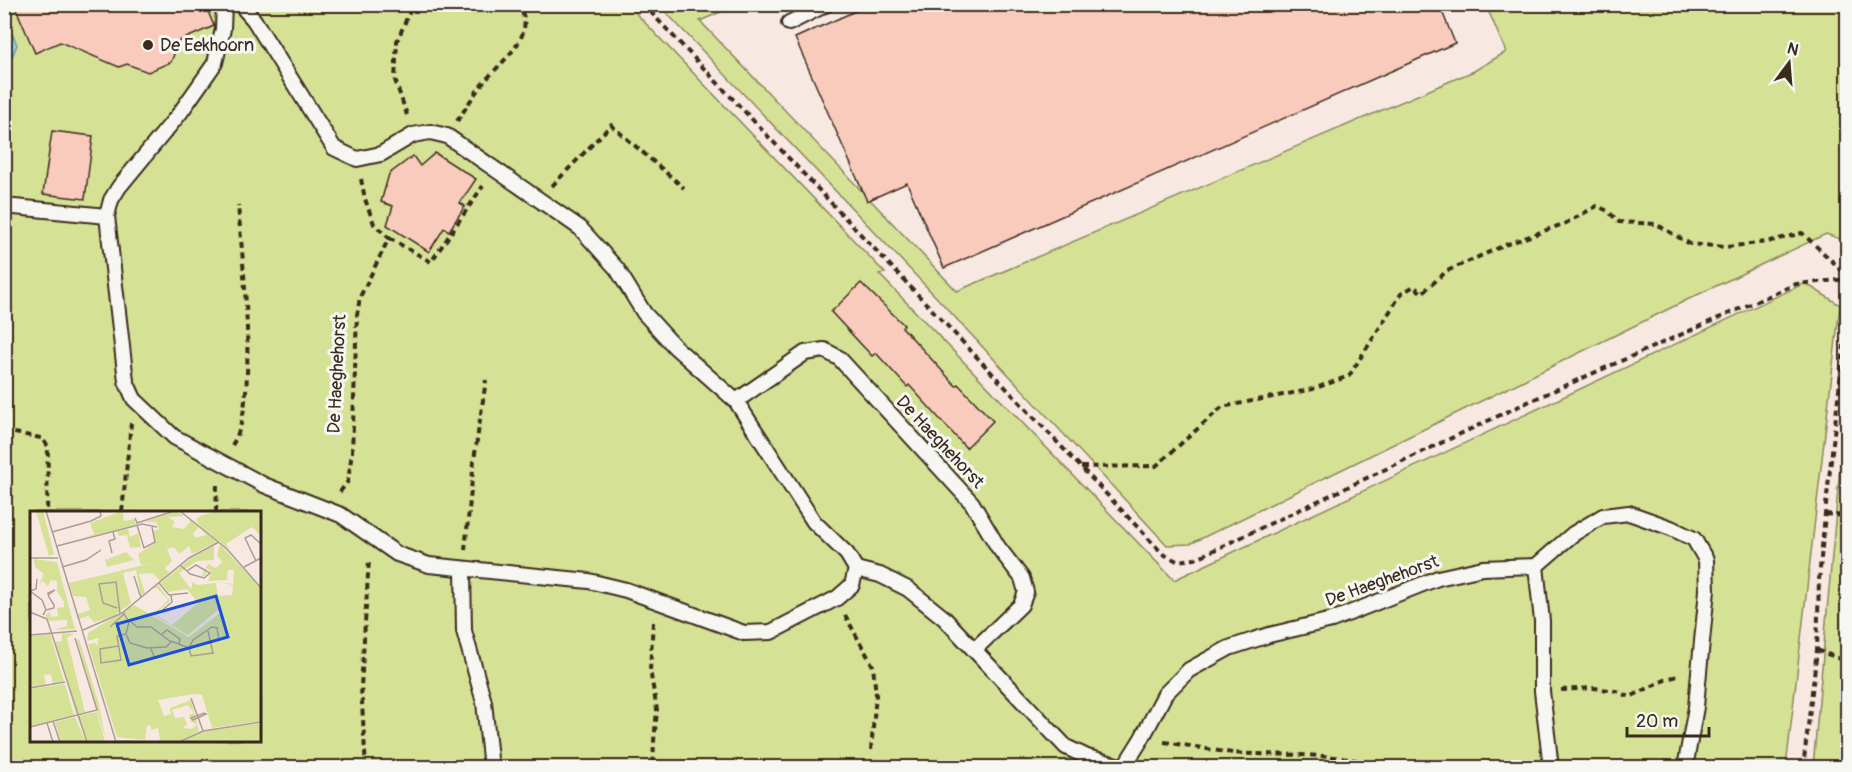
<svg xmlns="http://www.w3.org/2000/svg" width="1852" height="772" viewBox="0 0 1852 772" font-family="Pangolin,sans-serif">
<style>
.green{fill:#d5e296;stroke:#88865a;stroke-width:1.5;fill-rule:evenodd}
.water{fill:#8cdbea;stroke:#6c9498;stroke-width:1.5}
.building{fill:#f9cbbc;stroke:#3b2a1e;stroke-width:1.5}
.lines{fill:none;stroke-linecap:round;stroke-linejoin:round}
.lane-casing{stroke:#3b2a1e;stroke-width:18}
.path{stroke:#3b2a1e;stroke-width:4;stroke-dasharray:6 4.5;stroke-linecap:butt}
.lane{stroke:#f6f6f2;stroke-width:14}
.poi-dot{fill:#3b2a1e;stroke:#f6f6f2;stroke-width:2}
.labels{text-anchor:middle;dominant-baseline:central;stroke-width:6;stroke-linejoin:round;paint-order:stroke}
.poi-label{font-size:18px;fill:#3b2a1e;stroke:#f6f6f2;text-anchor:start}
.street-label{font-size:18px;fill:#3b2a1e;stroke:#f6f6f2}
.inset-road{fill:none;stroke:#ac9d94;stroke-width:1.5}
.view{fill:#1d4ed8;fill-opacity:0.15;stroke:#1d4ed8;stroke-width:3}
.inset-edge{fill:none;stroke:#3b2a1e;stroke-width:3}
</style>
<rect width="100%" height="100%" fill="#f7e9e2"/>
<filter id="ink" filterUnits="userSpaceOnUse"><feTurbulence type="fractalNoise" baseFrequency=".0167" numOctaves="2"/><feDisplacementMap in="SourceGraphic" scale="12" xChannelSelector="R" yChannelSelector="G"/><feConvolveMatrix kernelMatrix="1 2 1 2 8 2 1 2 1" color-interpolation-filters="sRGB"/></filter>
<g filter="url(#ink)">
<g class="green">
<path d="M5 5H628L885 273 879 274 1174 580 1805 283 1840 305 1786 767H5ZM32 512H260V740H32Z"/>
<path d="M659 5H736L700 21 957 291 1474 71 1506 52 1486 5H1843V51L1848 62V108L1843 240 1826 234 1697 295 1190 544 1167 545 938 299Z"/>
<path d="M1847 389V767H1813Z"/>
</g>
<path class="water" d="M5 32 13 35 17 45 5 73Z"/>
<g class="building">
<path d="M14 4H205L214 26 179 41 171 62 148 72 127 64 119 67 60 42 35 53Z"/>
<path d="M871 4H1439L1455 43 944 268 907 183 867 201 795 38Z"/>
<path d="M52 131 93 136 85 199 43 194Z"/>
<path d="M435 153 476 179 460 203 465 206 449 231 444 228 429 252 387 225 393 206 381 202 389 174 413 156 420 166Z"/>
<path d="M861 283 904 325 902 327 956 386 958 384 993 421 966 448 909 385 907 387 876 353 872 356 831 312Z"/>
</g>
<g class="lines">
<g class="lane-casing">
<g id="lane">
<path d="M789 23 827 4"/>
<path d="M4 206 107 216 126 381 134 399 174 437 264 485 341 515 397 554 429 565 589 581 626 590 744 633 771 632 837 598 852 585 856 569 847 554 814 522 736 401 675 347 644 313 617 269 580 228 447 136 430 132 413 135 381 154 357 159 334 148 254 20 240 4"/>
<path d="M107 216 111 200 119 187 180 113 215 63 223 29 224 4"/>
<path d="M736 401 805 353 824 350 839 358 972 503 998 547 1022 578 1026 592 1021 605 974 650"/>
<path d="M1536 566 1542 621V691L1551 768"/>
<path d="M463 569 464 631 484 702 491 768"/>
<path d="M856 569 880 575 908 589 944 618 1066 747 1087 757 1124 767 1142 738 1165 694 1189 670 1229 648 1269 635 1332 620 1438 578 1483 568 1536 566 1573 534 1603 516 1629 513 1671 528 1694 539 1706 560 1707 590 1699 672 1696 707 1685 768"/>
</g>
</g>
<g class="path">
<path d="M643 4 1163 554 1177 561 1195 559 1530 401 1796 284 1848 279"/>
<path d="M407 115 395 80 397 41 413 4"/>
<path d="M457 121C466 108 474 94 484 82 501 61 541 34 517 4"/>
<path d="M552 186 611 125 684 188"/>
<path d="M389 238 431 262 483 186"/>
<path d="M4 431 41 438 48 446 47 512"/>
<path d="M232 445C260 406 242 256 238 205"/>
<path d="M1081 467 1156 466 1222 407 1313 389 1349 376 1401 294 1414 286 1422 293 1447 271 1505 245 1566 223 1597 206 1608 211 1619 222 1656 224 1690 244 1726 247 1767 242 1802 233 1848 276"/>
<path d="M340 492 348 481 352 452 357 315 360 297 389 238 374 224 365 199 361 179"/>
<path d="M122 512 131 423"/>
<path d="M216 512 217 484"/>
<path d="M1825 514 1848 516"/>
<path d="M465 550 474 460 486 380"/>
<path d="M845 615 873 666 876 695 871 750"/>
<path d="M653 622 650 670 657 710 654 741 653 768"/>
<path d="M4 642H6"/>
<path d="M1817 650 1848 662"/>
<path d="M1561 690 1594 688 1616 691 1630 697 1669 678 1679 676"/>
<path d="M1164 742C1187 745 1210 750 1233 753 1263 756 1355 751 1375 768"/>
<path d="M366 768 361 687 369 559"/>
<path d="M1803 768 1817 650 1819 580 1825 514 1848 309"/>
</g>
<use href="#lane" class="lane"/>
</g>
</g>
<circle class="poi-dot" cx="148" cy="45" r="6"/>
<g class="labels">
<g class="poi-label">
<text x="160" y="45">De Eekhoorn</text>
</g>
<g class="street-label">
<text transform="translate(337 374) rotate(-87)">De Haeghehorst</text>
<text transform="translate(940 442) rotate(47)">De Haeghehorst</text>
<text transform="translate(1382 581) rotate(-20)">De Haeghehorst</text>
</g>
</g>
<g transform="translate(30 511)">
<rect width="231" height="231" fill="#f7e9e2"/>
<path d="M6 0H13L24 43 19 45ZM92 0H102L93 2 94 10 104 8 106 14 53 27 64 23 60 12ZM145 0 155 5 138 6 145 11 142 16 154 18 160 11 158 7 169 16 163 23 166 27 176 24 170 17 187 31 162 43 159 35 149 43 144 36 137 38 142 50 135 57 139 62 130 70 123 62 109 63 115 82 111 85 106 59 93 62 101 92 82 106 64 111 58 105 49 108 47 103 60 99 56 86 43 85 39 72 122 52 111 54 108 43 124 33V20L129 18 126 11H115ZM186 0H231V25L222 16 196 33 200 39 165 11 170 13 166 9 170 5ZM98 18 100 26 108 22 111 36 100 37 97 24 89 25 87 20ZM190 33 231 78V210L182 217 172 184 164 183 128 189 134 205 141 203 140 197 161 189 169 220 148 231H127L130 229 128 217 121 219V215L117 214 115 229 87 226 58 133 66 132 67 136 69 127 57 130 58 122 104 94 159 126 191 101 188 85 202 84 203 74 188 71 203 73 204 59H198L197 69 178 70 181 61 177 57 175 65 172 64 178 53 186 57 192 51 187 44ZM158 194 164 202 159 204 161 211 167 213 162 218 153 217 157 213 154 206 145 207 142 199ZM184 35V49L167 50 149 62 161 78 163 70 166 74 186 72 189 98 158 124 119 101 125 102 138 89 127 77 123 78 128 74 140 90 125 103 142 114 168 92 157 78 138 81 131 72 161 47ZM96 41 104 49 77 56 75 49ZM4 48 27 51 45 118 23 119 37 115V109L19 110 15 104 20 101 21 106 28 105 27 97 34 96V91L27 80V70L21 69 18 75 13 70 9 73 14 63 5 56ZM32 122 44 123 37 127 55 201 46 203 25 131 32 130ZM20 123 34 170 23 174 21 163 14 164 16 175 0 176V125ZM49 128 68 190 76 230 47 129ZM35 173 44 204 0 215V178ZM67 201 75 231H57L47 205ZM45 206 56 231H31L25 211ZM231 212V231H150L169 221Z" fill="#d5e296" fill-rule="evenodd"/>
<path class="inset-road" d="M16 0 86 231M150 0 197 38 231 77M105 7 107 12 144 0M107 14 114 37 125 31 122 16M22 21 61 10 71 5 70 0M27 35 112 13 127 16M82 42 79 30 85 28 83 21M0 47H28M226 50 215 27 221 24 231 33M150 54 157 60 160 63 174 67 180 62 166 54 157 60M32 56 56 49 71 39M214 56 231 47M104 65 111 87M7 68 6 78 0 80 12 89 16 99 13 104M129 72 139 84 158 82M87 97 73 92 69 73 86 71 90 103M16 99 24 97V94L19 86 18 83V82L25 79 18 84M0 101 17 108 57 231M93 101 99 111 96 123M129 102 142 91 141 84M80 116 94 103M53 119 92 102 159 47 189 31M132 123 137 119 150 128 149 133M0 124 47 120M141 130 159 137 163 129 182 116 187 117 189 129M88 135 70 138 71 152 91 149 87 125 96 123 100 132 117 137 136 136 141 131 121 116H107L99 109M120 136 125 147 131 146M159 137 161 145 183 142 178 120M0 177 35 171M161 187 173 220M176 203 163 209 161 207 174 202ZM23 210 30 231M17 212 23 231M0 216 67 199 45 127M86 230 123 231M149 231 173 220 231 211"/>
<path class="view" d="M186 85 198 126 99 154 87 113Z"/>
<rect width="231" height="231" class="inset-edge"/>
</g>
<rect width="1852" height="772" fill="none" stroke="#f6f6f2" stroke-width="24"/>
<rect x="12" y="12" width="1828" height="748" fill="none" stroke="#3b2a1e" stroke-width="2" filter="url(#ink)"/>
<g transform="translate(1789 63) rotate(16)" stroke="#f6f6f2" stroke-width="4.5" paint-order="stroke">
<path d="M0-4.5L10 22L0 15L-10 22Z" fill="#3b2a1e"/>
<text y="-9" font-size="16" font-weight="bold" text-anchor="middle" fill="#3b2a1e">N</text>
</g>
<path d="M1627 727v9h82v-9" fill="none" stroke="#3b2a1e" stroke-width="3"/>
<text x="1636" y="727" font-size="18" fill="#3b2a1e" stroke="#f6f6f2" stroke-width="4.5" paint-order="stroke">20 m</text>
</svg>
